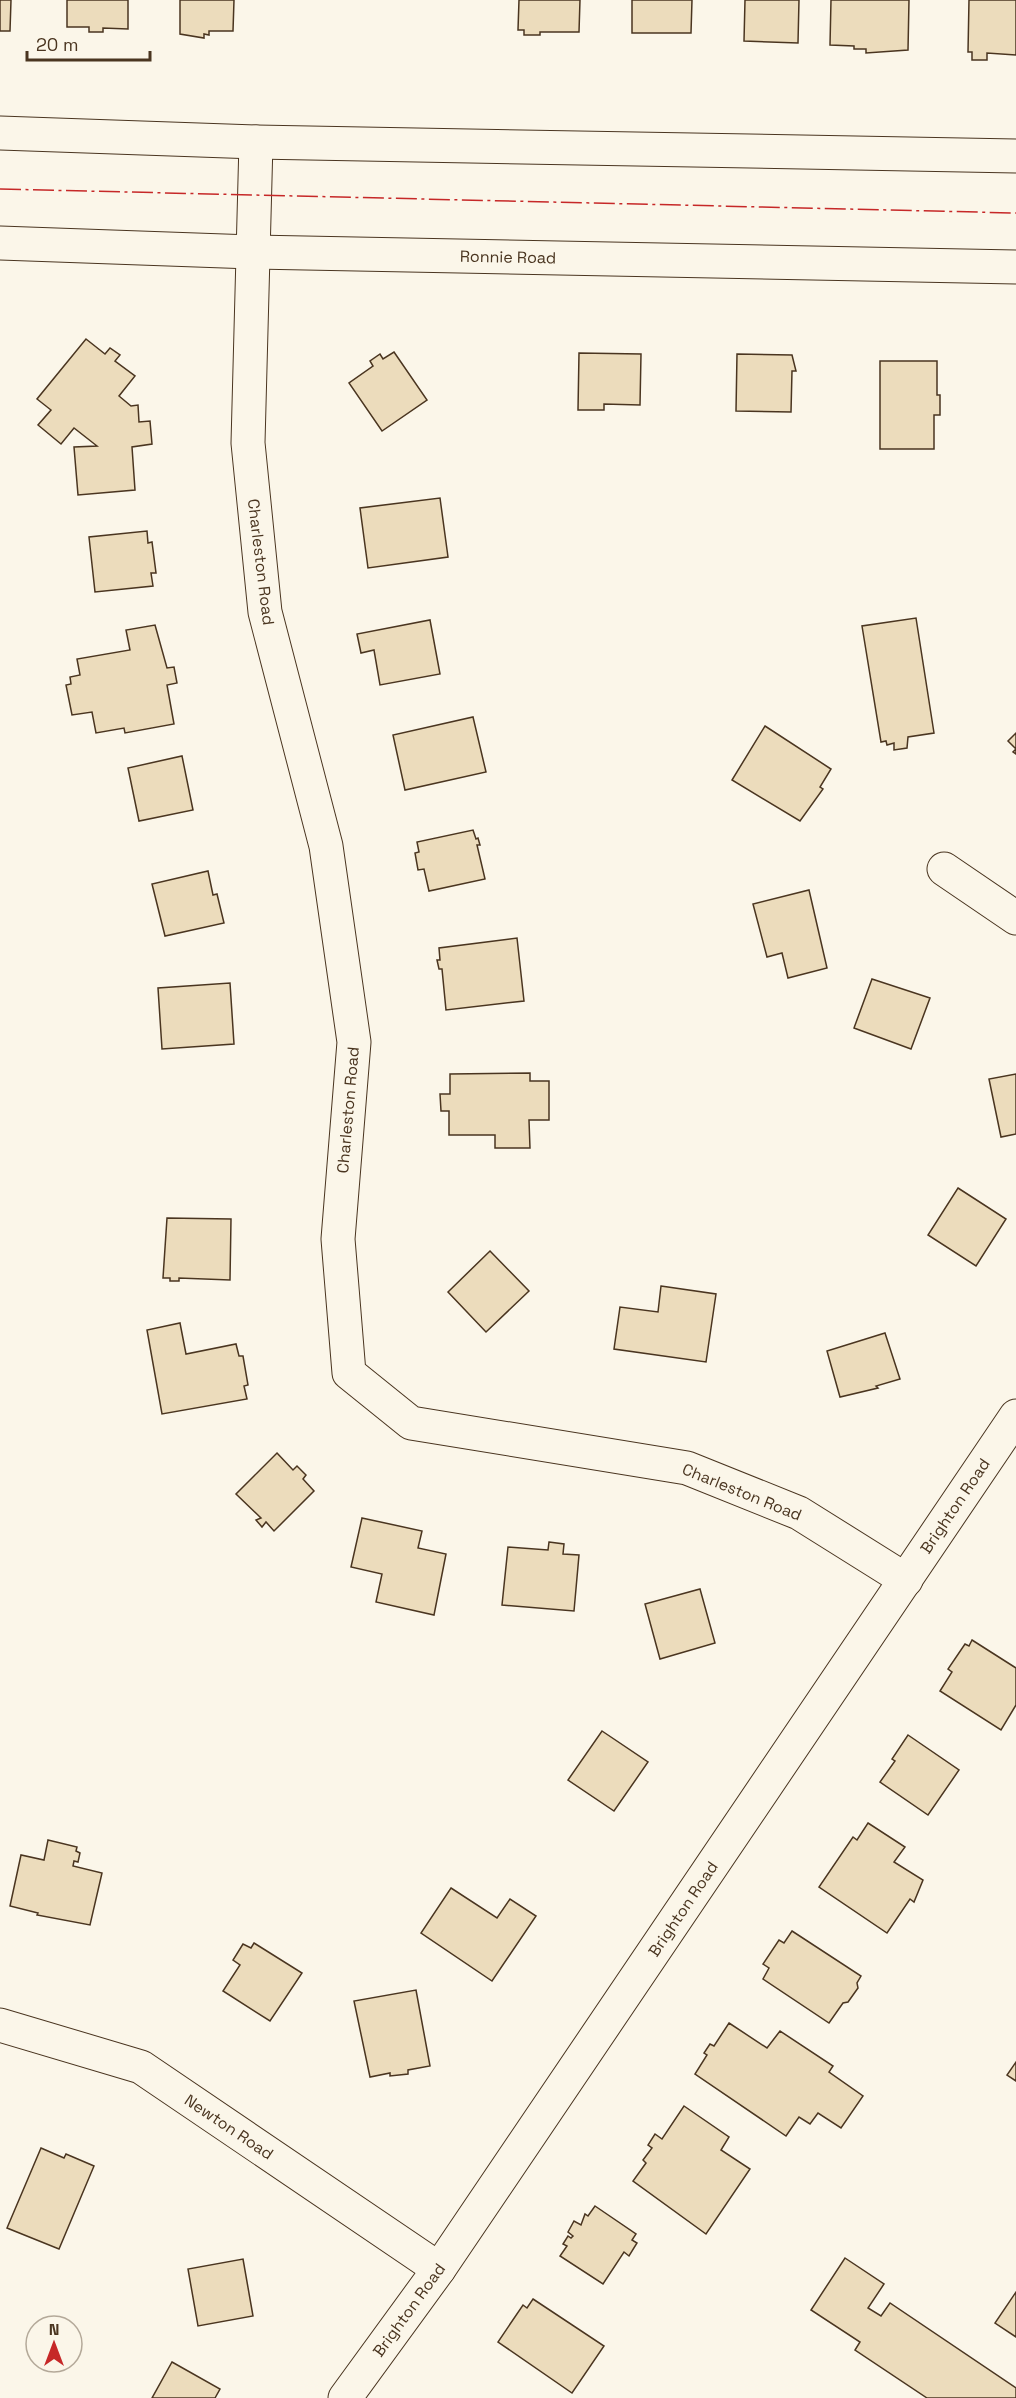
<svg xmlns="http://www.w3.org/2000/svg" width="1016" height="2398" viewBox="0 0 1016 2398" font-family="'Space Grotesk',sans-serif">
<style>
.building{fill:#ecdcbc;stroke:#4a3520;stroke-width:1.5}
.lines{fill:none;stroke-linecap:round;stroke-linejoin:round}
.minor-casing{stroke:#4a3520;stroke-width:35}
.minor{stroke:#fbf6e9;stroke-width:33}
.power{stroke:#c62828;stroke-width:1.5;stroke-dasharray:21 4.5 3 4.5;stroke-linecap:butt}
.labels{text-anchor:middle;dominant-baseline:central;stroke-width:4.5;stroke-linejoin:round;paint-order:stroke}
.street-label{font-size:16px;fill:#4a3520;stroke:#fbf6e9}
</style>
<rect width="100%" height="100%" fill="#fbf6e9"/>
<g class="building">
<path d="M0 0H11L10 31H0Z"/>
<path d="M67 0H128V29L103 28V32H89V27H67Z"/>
<path d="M180 0H234L233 31H209V35L204 34V38L180 34Z"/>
<path d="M519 0H580L579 32H540V35H524V30H518Z"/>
<path d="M632 0H692L691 33H632Z"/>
<path d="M745 0H799L798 43 744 41Z"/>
<path d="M831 0H909L908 50 866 53V49H854V46L830 45Z"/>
<path d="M969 0H1016V55L987 53V60H972V52H968Z"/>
<path d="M86 339 105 354 110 348 120 355 115 361 135 376 119 396 131 406 138 405 139 422 150 421 152 444 132 447 135 490 78 495 74 447 97 446 74 428 61 444 38 425 51 410 37 399Z"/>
<path d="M394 352 427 400 382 431 349 383 373 366 370 361 380 354 383 359Z"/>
<path d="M579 353 641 354 640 405 604 404V410H578Z"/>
<path d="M737 354 792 355 796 371H792L791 412 736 411Z"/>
<path d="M880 361H937V395H940V415H934V449H880Z"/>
<path d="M440 498 448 557 368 568 360 508Z"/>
<path d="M147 531 148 543 152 542 156 573H151L153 586 95 592 89 537Z"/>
<path d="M916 618 934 733 908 737 907 748 894 750V743L887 745 886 741 881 742 862 626Z"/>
<path d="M430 620 440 674 380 685 374 650 361 653 357 634Z"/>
<path d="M155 625 167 668 174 667 177 683 167 685 174 724 125 733 124 728 96 733 92 712 72 715 66 685 71 684 70 677 80 675 77 659 130 650 126 630Z"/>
<path d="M473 717 486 772 405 790 393 735Z"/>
<path d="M765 726 831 769 820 787 823 789 800 821 732 780Z"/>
<path d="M1016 733V754L1013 752 1016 749 1008 741Z"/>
<path d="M182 756 193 810 139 821 128 768Z"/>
<path d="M473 830 476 839 478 838 480 845H477L485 879 429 891 424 869 418 870 415 853 419 852 417 842Z"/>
<path d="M208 871 213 895 217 894 224 923 165 936 152 884Z"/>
<path d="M809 890 827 968 788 978 782 953 767 957 753 904Z"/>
<path d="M517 938 524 1001 446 1010 442 969H439L437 960H440L439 948Z"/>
<path d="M872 979 930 998 911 1049 854 1028Z"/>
<path d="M230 983 234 1044 162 1049 158 988Z"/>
<path d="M530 1073V1081H549V1120H529L530 1148H495V1135H449V1111H441L440 1094H450V1074Z"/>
<path d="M1016 1074V1134L1001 1137 989 1079Z"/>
<path d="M958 1188 1006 1219 976 1266 928 1235Z"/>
<path d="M167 1218 231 1219 230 1280 179 1278V1281H170V1278H163Z"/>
<path d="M490 1251 529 1291 486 1332 448 1292Z"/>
<path d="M661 1286 716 1294 706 1362 614 1349 620 1307 658 1312Z"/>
<path d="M180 1323 186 1354 236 1344 239 1356H243L248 1385 244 1386 247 1399 162 1414 147 1330Z"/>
<path d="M885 1333 900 1379 876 1386 878 1388 840 1397 827 1351Z"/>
<path d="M277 1453 293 1470 297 1466 306 1475 303 1479 314 1491 274 1531 266 1522 262 1527 256 1520 261 1518 236 1494Z"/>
<path d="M362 1518 422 1531 418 1548 446 1554 434 1615 376 1602 382 1574 351 1567Z"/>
<path d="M549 1542 564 1544 563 1554 579 1555 574 1611 502 1605 508 1547 548 1550Z"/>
<path d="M700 1589 715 1643 660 1659 645 1604Z"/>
<path d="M972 1640 1016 1668V1705L1001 1730 940 1691 952 1672 948 1669 965 1644 969 1646Z"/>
<path d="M602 1731 648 1762 614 1811 568 1780Z"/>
<path d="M908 1735 959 1770 928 1815 880 1782 895 1761 892 1759Z"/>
<path d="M868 1823 905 1847 894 1862 923 1880 914 1902 910 1899 887 1933 819 1887 853 1837 857 1840Z"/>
<path d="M48 1840 77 1847 76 1851 80 1853 78 1862 74 1861 73 1866 102 1873 90 1925 37 1915 38 1913 10 1906 21 1855 44 1860Z"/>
<path d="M451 1888 497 1918 510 1899 536 1916 492 1981 421 1933Z"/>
<path d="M792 1931 861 1976 857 1983 858 1988 848 2002 843 2003 829 2023 763 1979 769 1968 763 1964 779 1940 784 1943Z"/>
<path d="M254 1943 302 1973 270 2021 223 1991 240 1965 233 1960 243 1944 251 1948Z"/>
<path d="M416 1990 430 2066 408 2070V2074L390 2076V2073L370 2077 354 2001Z"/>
<path d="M729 2023 767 2048 780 2031 833 2066 829 2072 863 2096 841 2128 818 2113 810 2124 799 2117 786 2136 695 2074 707 2055 704 2053 710 2044 714 2046Z"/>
<path d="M1016 2062V2081L1007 2075Z"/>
<path d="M684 2106 729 2137 721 2150 750 2169 706 2234 633 2181 646 2163 643 2160 652 2148 648 2145 655 2134 662 2139Z"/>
<path d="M41 2148 64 2158 66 2154 94 2166 59 2249 7 2228Z"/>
<path d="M595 2206 636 2234 632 2240 637 2243 629 2256 624 2252 603 2284 560 2256 567 2246 563 2244 568 2236 571 2238 573 2236 568 2232 574 2221 581 2225 585 2214 588 2216Z"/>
<path d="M845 2258 884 2284 868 2308 881 2316 890 2303 1016 2388V2398H927L855 2350 860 2342 811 2310Z"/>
<path d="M243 2259 253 2316 198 2326 188 2269Z"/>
<path d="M1016 2292V2337L995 2323Z"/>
<path d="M533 2299 604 2346 572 2393 498 2342 523 2305 527 2308Z"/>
<path d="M172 2362 220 2389 215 2398H152Z"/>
</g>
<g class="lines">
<g class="minor-casing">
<g id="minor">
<path d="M0 133 256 142 1016 156"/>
<path d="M256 142 248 443 265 612 326 846 354 1042 338 1239 349 1373 411 1423 687 1468 799 1513 906 1580"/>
<path d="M0 243 252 252 1016 267"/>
<path d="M944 869 1016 918"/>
<path d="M0 2025 141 2067 439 2269"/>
<path d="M345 2398 439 2269 1016 1416"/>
</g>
</g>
<use href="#minor" class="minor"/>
<path class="power" d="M0 189 1016 213"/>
</g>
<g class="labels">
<g class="street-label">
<text transform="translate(508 257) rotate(1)">Ronnie Road</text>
<text transform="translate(261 562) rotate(83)">Charleston Road</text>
<text transform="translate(348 1110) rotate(-85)">Charleston Road</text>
<text transform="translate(742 1492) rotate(22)">Charleston Road</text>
<text transform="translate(955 1506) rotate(-56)">Brighton Road</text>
<text transform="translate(683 1909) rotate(-56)">Brighton Road</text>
<text transform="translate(229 2127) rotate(34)">Newton Road</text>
<text transform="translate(409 2310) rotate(-54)">Brighton Road</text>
</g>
</g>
<g transform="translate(54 2344)"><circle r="28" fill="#fbf6e9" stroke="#b4a999" stroke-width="1.5"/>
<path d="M0-4.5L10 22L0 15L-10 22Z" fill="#c62828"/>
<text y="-9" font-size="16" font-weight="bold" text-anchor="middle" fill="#4a3520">N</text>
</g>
<path d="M27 51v9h123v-9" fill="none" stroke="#4a3520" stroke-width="3"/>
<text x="36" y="51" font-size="18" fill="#4a3520" stroke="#fbf6e9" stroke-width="4.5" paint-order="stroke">20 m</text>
</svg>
